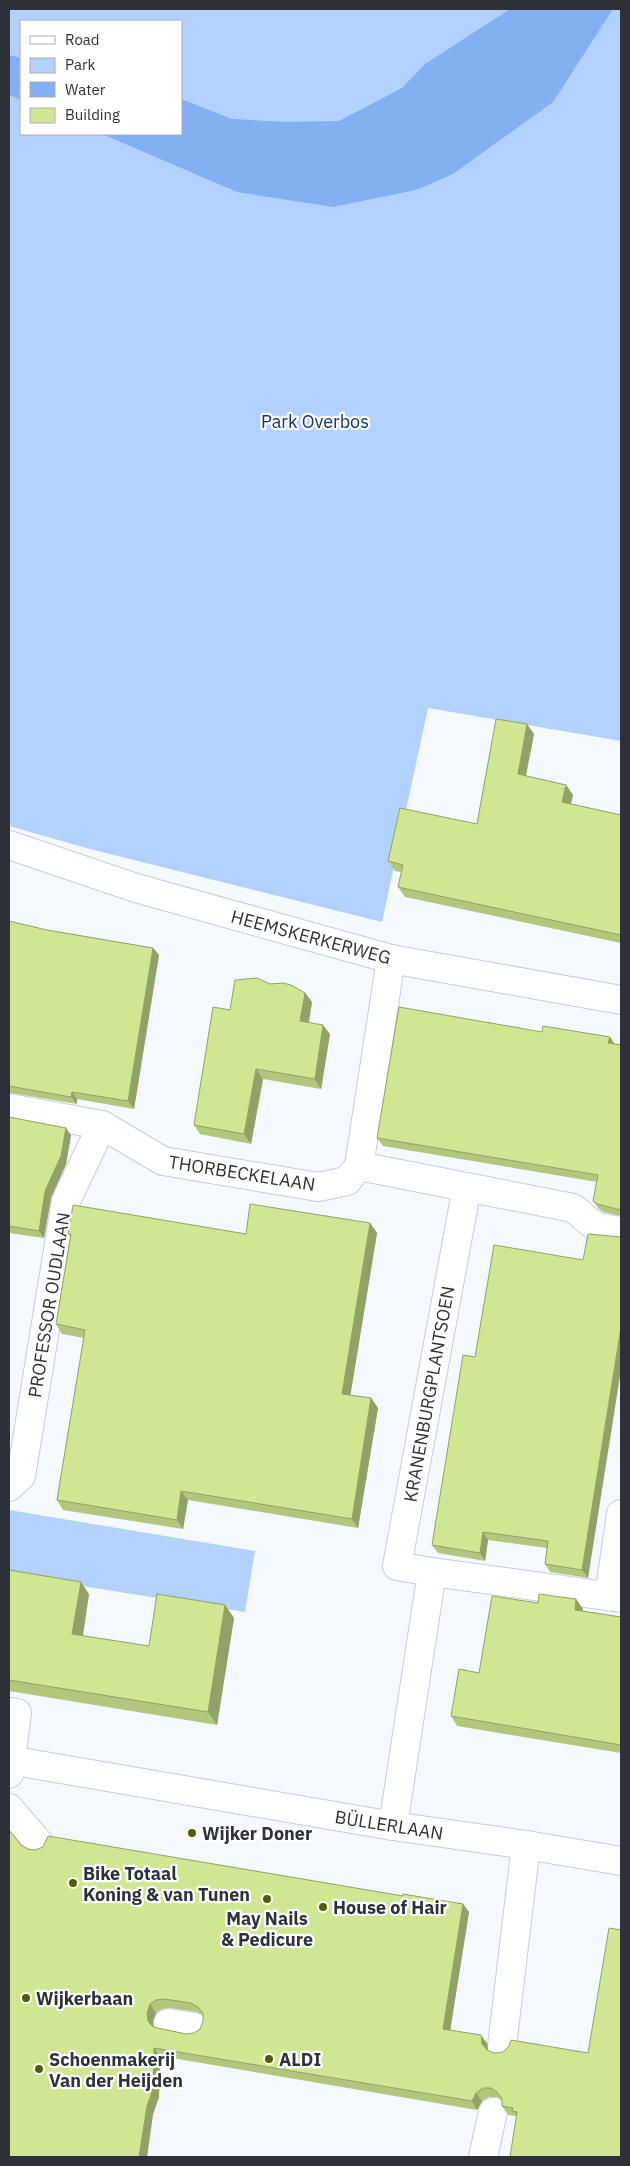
<svg xmlns="http://www.w3.org/2000/svg" width="630" height="2166" viewBox="0 0 630 2166" font-family="'IBM Plex Sans',sans-serif">
<style>
.green{fill:#b3d1fd;fill-rule:evenodd}
.water{fill:#83b0f3}
.lines{fill:none;stroke-linecap:round;stroke-linejoin:round}
.minor-casing{stroke:#c2cee1;stroke-width:30}
.minor{stroke:#fff;stroke-width:28}
.wall{fill:#b3c67e;fill-rule:evenodd}
.shaded-wall{fill:#92a167}
.building{fill:#d0e693;stroke:#92a167;fill-rule:evenodd}
.poi-dot{fill:#4e5e00;stroke:#fff;stroke-width:2}
.labels{text-anchor:middle;dominant-baseline:central;stroke-width:4.5;stroke-linejoin:round;paint-order:stroke}
.park-label{font-size:18px;fill:#0c3570;stroke:#fff}
.street-label{font-size:18px;fill:#2d323a;stroke:#fff}
.poi-label{font-size:18px;font-weight:bold;fill:#2d323a;stroke:#fff;text-anchor:start}
</style>
<rect width="100%" height="100%" fill="#f5f8fc"/>
<g class="green">
<path d="M9 9H621V741L428 708 382 922 90 849 9 826ZM21 21H181V134H21Z"/>
<path d="M9 1510 255 1551 245 1612 13 1575 9 1600Z"/>
</g>
<g class="water">
<path d="M510 9H613L553 102 453 174 416 190 333 207 237 192 102 134H181V99L232 119 285 122 339 121 402 88 425 64Z"/>
<path d="M9 55 21 58V100L9 95Z"/>
</g>
<g class="lines">
<g class="minor-casing">
<g id="minor">
<path d="M9 845 136 888 391 959 621 1000"/>
<path d="M9 1108 102 1125 163 1161 318 1187 347 1181 359 1166 391 959"/>
<path d="M359 1166 573 1208 596 1227 621 1231"/>
<path d="M9 1487 21 1476 66 1201 102 1125"/>
<path d="M432 1572 397 1566 467 1187"/>
<path d="M609 1596 621 1514"/>
<path d="M9 1712 17 1713 9 1774"/>
<path d="M9 1760 393 1826 526 1845 621 1861"/>
<path d="M9 1808 39 1843"/>
<path d="M393 1826 432 1572 621 1598"/>
<path d="M168 2023 194 2027"/>
<path d="M502 2046 526 1845"/>
<path d="M483 2157 493 2112"/>
</g>
</g>
<use href="#minor" class="minor"/>
</g>
<g class="wall">
<path d="M534 734 526 776 566 785 573 795 571 804 621 815V943L405 897 398 887 401 872 395 871 388 861 477 824Z"/>
<path d="M9 921 47 930 153 948 159 955 134 1109 77 1099V1104L11 1093H9Z"/>
<path d="M270 984 305 993 312 1002 309 1023 330 1034 321 1089 263 1079 251 1144 200 1134 194 1125Z"/>
<path d="M542 1032 610 1037 615 1044 621 1045V1216L603 1212 599 1209 593 1201 597 1182 383 1146 377 1138Z"/>
<path d="M9 1117 71 1135 66 1164 51 1198 44 1238 9 1233Z"/>
<path d="M370 1223 377 1233 350 1395 371 1398 378 1408 358 1528 188 1500 183 1529 63 1510 57 1500 84 1338 62 1334 56 1324 70 1236 68 1234H246Z"/>
<path d="M620 1238 588 1578 550 1572 545 1564 547 1548 488 1540 485 1561 438 1553 432 1545 475 1357 583 1260Z"/>
<path d="M9 1570 89 1594 83 1636 149 1646 225 1605 234 1618 217 1725 9 1691Z"/>
<path d="M576 1599 583 1609 582 1611 621 1617V1753L457 1726 451 1716 479 1673 538 1603Z"/>
<path d="M21 1845 28 1849 463 1904 469 1912 450 2030 487 2043 488 2050 621 2157 516 2116 508 2115 502 2106V2100L497 2097H489L482 2101 477 2110 160 2056 159 2097 153 2114 147 2157H9ZM170 2008 197 2012 203 2015V2021L200 2029 194 2033 186 2034 153 2027V2021L156 2013 162 2009Z"/>
</g>
<g class="shaded-wall">
<path d="M527 724 534 734 524 784 518 774Z"/>
<path d="M566 785 573 795 569 811 562 802Z"/>
<path d="M153 948 159 955 134 1109 128 1101Z"/>
<path d="M305 993 312 1002 307 1031 300 1021Z"/>
<path d="M323 1025 330 1034 321 1089 315 1079Z"/>
<path d="M610 1037 615 1045 608 1043Z"/>
<path d="M256 1069 263 1079 251 1144 244 1134Z"/>
<path d="M72 1092 77 1099V1104L71 1097Z"/>
<path d="M66 1128 71 1135 66 1164 51 1198 44 1238 39 1231 45 1191Z"/>
<path d="M370 1223 377 1233 349 1404 342 1394Z"/>
<path d="M621 1327V1370L588 1578 582 1570Z"/>
<path d="M371 1398 378 1408 358 1528 352 1519Z"/>
<path d="M181 1491 188 1500 183 1529 177 1520Z"/>
<path d="M483 1532 488 1540 485 1561 480 1553Z"/>
<path d="M81 1582 89 1594 81 1647 72 1634Z"/>
<path d="M576 1599 583 1609 581 1619 575 1610Z"/>
<path d="M225 1605 234 1618 217 1725 208 1712Z"/>
<path d="M463 1904 469 1912 449 2038 443 2029Z"/>
<path d="M150 2004 156 2013 153 2021 154 2029 148 2021 147 2013Z"/>
<path d="M481 2035 487 2043 488 2053 482 2044Z"/>
<path d="M154 2048 160 2056 159 2097 153 2114 147 2157H139Z"/>
<path d="M476 2093 482 2101 477 2110 472 2101Z"/>
</g>
<g class="building">
<path d="M496 719 527 724 518 774 566 785 562 802 621 815V935L398 887 403 865 388 861 400 808 477 824Z"/>
<path d="M9 921 47 930 153 948 128 1101 72 1092 71 1097 9 1086Z"/>
<path d="M257 978 270 984 283 983 291 985 305 993 300 1021 323 1025 315 1079 256 1069 244 1134 194 1125 213 1007 230 1010 235 980Z"/>
<path d="M399 1007 542 1032 543 1026 610 1037 608 1043 621 1045V1210L597 1204 593 1201 598 1175 377 1138Z"/>
<path d="M9 1117 66 1128 61 1156 45 1191 39 1231 9 1226Z"/>
<path d="M250 1204 370 1223 342 1394 371 1398 352 1519 181 1491 177 1520 57 1500 85 1330 56 1324 71 1234H68L73 1205 246 1234Z"/>
<path d="M588 1234 621 1237V1327L582 1570 545 1564 548 1541 483 1532 480 1553 432 1545 463 1355 475 1357 494 1245 583 1260Z"/>
<path d="M9 1570 81 1582 72 1634 149 1646 157 1594 225 1605 208 1712 9 1680Z"/>
<path d="M539 1594 576 1599 575 1610 621 1617V1745L451 1716 459 1669 479 1673 492 1596 538 1603Z"/>
<path d="M9 1830 21 1845 28 1849 35 1850 43 1847 48 1836 403 1896V1894L463 1904 443 2029 481 2035 482 2044 487 2050 494 2053 503 2052 509 2046 511 2040 588 2053 609 1928 621 1930V2157H510L517 2112 512 2111 513 2108 502 2106V2098L497 2092 491 2088H483L476 2093 472 2101 154 2048 153 2089 147 2106 139 2157H9ZM164 1999 191 2003 198 2007 203 2013V2021L200 2029 194 2033 186 2034 153 2027 148 2021 147 2013 150 2004 156 2000Z"/>
</g>
<g class="poi-dot">
<circle cx="192" cy="1833" r="5"/>
<circle cx="73" cy="1883" r="5"/>
<circle cx="267" cy="1899" r="5"/>
<circle cx="323" cy="1907" r="5"/>
<circle cx="26" cy="1998" r="5"/>
<circle cx="269" cy="2059" r="5"/>
<circle cx="39" cy="2069" r="5"/>
</g>
<g class="labels">
<g class="park-label">
<text x="315" y="421">Park Overbos</text>
</g>
<g class="street-label">
<text transform="translate(311 937) rotate(15)">HEEMSKERKERWEG</text>
<text transform="translate(242 1173) rotate(9)">THORBECKELAAN</text>
<text transform="translate(49 1305) rotate(-81)">PROFESSOR OUDLAAN</text>
<text transform="translate(429 1394) rotate(-80)">KRANENBURGPLANTSOEN</text>
<text transform="translate(389 1825) rotate(9)">BÜLLERLAAN</text>
</g>
<g class="poi-label">
<text x="202" y="1833">Wijker Doner</text>
<text x="83" y="1873">Bike Totaal<tspan x="83" dy="21">Koning &amp; van Tunen</tspan></text>
<text x="333" y="1907">House of Hair</text>
<text x="267" y="1918" text-anchor="middle">May Nails<tspan x="267" dy="21">&amp; Pedicure</tspan></text>
<text x="36" y="1998">Wijkerbaan</text>
<text x="49" y="2059">Schoenmakerij<tspan x="49" dy="21">Van der Heijden</tspan></text>
<text x="279" y="2059">ALDI</text>
</g>
</g>
<rect width="630" height="2166" fill="none" stroke="#2d323a" stroke-width="20"/>
<rect x="20" y="20" width="162" height="115" fill="#ffffff" stroke="#abadb0"/>
<rect x="30" y="36" width="25" height="8" fill="#ffffff" stroke="#abadb0"/>
<text x="65" y="45" font-size="15" fill="#2d323a">Road</text>
<rect x="30" y="58" width="25" height="15" fill="#b3d1fd" stroke="#abadb0"/>
<text x="65" y="70" font-size="15" fill="#2d323a">Park</text>
<rect x="30" y="82" width="25" height="15" fill="#83b0f3" stroke="#abadb0"/>
<text x="65" y="95" font-size="15" fill="#2d323a">Water</text>
<rect x="30" y="108" width="25" height="15" fill="#d0e693" stroke="#abadb0"/>
<text x="65" y="120" font-size="15" fill="#2d323a">Building</text>
</svg>
